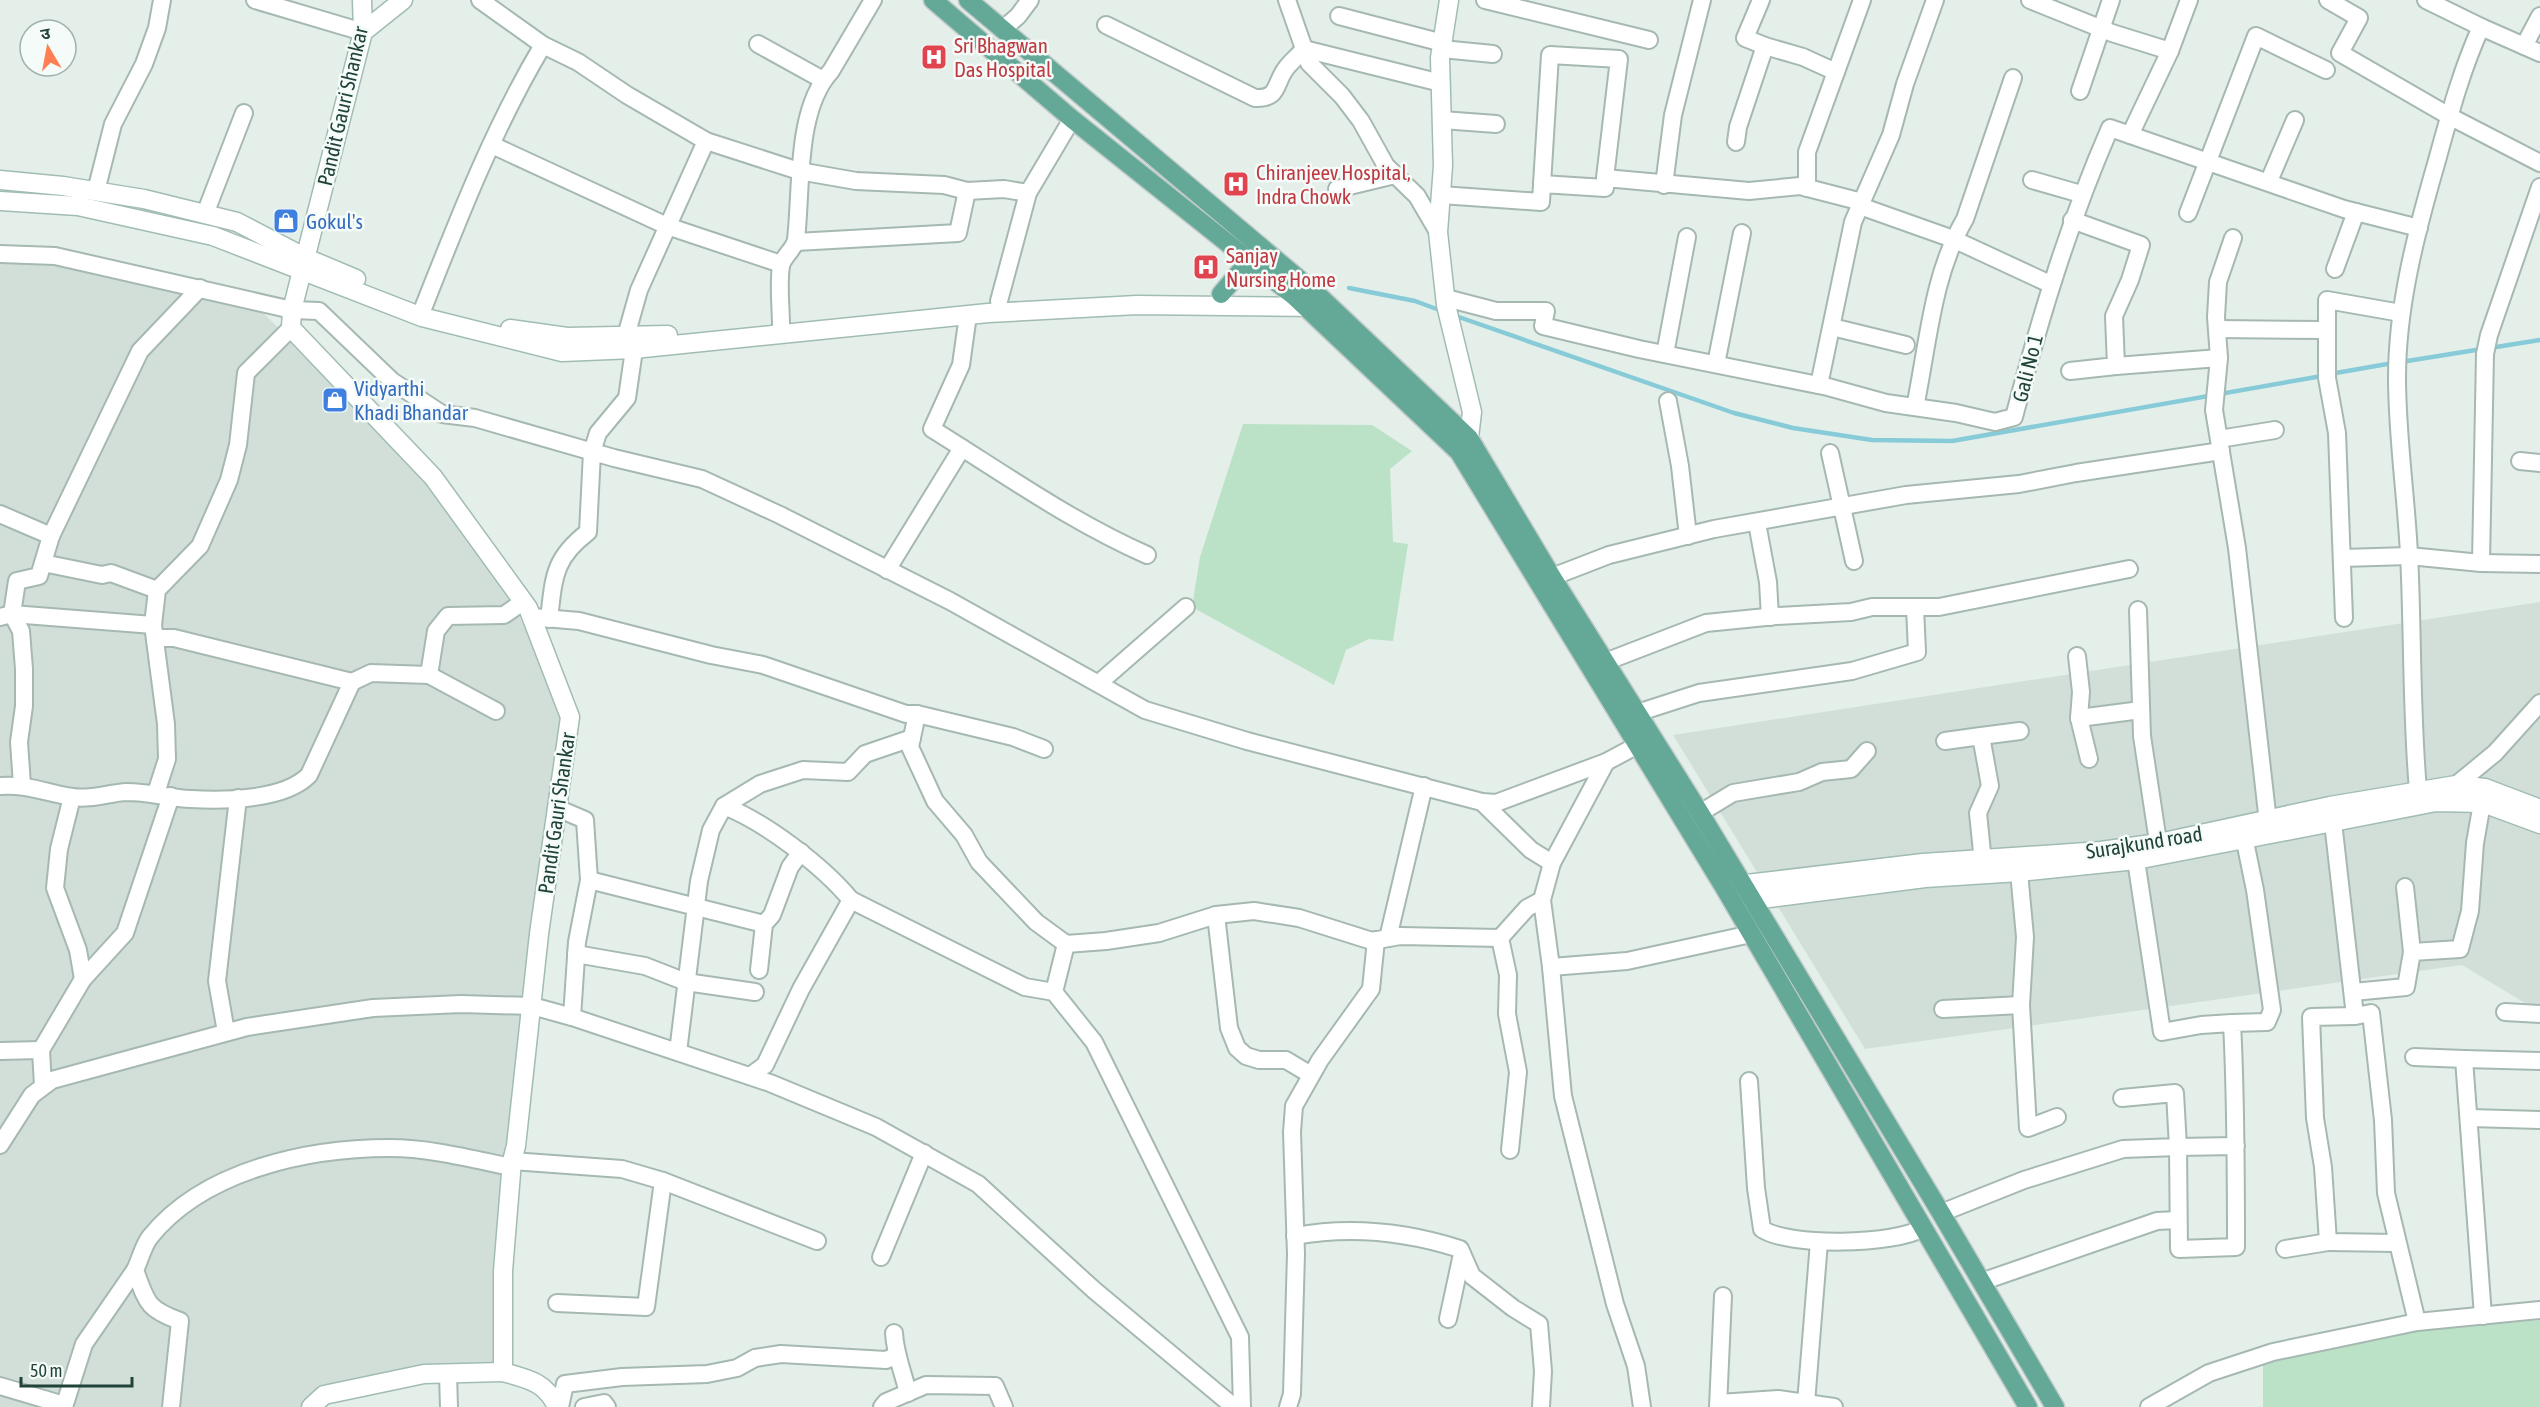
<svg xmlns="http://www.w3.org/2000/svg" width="2540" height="1407" viewBox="0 0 2540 1407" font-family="'Asap Condensed','Noto Sans Devanagari',sans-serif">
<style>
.built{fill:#d2dfd9}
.green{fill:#bbe2c6}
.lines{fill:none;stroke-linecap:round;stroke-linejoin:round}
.stream{stroke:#87cbd9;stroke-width:4.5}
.street-casing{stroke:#a6b8b2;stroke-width:20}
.secondary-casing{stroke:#a1bcb3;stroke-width:21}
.primary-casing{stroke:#c1cac8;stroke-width:21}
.street{stroke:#fff;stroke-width:16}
.secondary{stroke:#fff;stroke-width:18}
.primary{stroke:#64a998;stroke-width:18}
.labels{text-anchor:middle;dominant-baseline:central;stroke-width:5;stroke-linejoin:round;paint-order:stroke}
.health-label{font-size:21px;fill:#be3a42;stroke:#f5fbf8;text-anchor:start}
.street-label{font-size:21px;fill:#21433a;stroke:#f5fbf8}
.shop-label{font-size:21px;fill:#366cbe;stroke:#f5fbf8;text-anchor:start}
</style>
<rect width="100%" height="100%" fill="#e4efea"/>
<g class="built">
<path d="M0 254 249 300 394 436 484 547 570 717 537 959 503 1372 360 1387 311 1407H0Z"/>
<path d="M2540 602V1012L2462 965 1865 1049 1673 735Z"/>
</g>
<g class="green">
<path d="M1243 424 1372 425 1412 451 1390 469 1393 542 1408 544 1393 641 1369 639 1346 650 1334 685 1192 607 1200 557Z"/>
<path d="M2540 1320V1407H2263V1364L2428 1329Z"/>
</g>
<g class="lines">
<g class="stream">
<path d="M1349 288 1415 301 1442 311"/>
<path d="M1453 315 1734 413 1793 428 1872 440 1952 441 2322 376"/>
<path d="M2490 348 2540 340"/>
<path d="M2401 362 2482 349"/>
<path d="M2330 374 2393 363"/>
</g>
<g class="street-casing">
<g id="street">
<path d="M255 0 363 32"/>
<path d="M480 0 543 45 578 62 627 95 706 141 799 171 856 181 944 185 967 191 1004 189 1028 193"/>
<path d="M1287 0 1309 63 1342 96 1361 121 1386 166 1417 196 1438 232"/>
<path d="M1485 0 1649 40"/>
<path d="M1761 0 1745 38 1765 46"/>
<path d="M2030 0 2112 33 2170 51"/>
<path d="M2328 0 2359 18 2340 53 2449 116 2540 163"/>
<path d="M2426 0 2481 27"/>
<path d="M1339 16 1443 43"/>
<path d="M1106 25 1255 98C1280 99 1274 83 1287 67 1292 61 1299 55 1304 49L1441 83"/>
<path d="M1003 29 1018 16 1030 0"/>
<path d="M758 44 823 80"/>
<path d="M2524 46 2540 16"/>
<path d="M1442 49 1493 54"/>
<path d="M2080 91 2111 0"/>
<path d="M1442 120 1496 124"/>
<path d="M2130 135 2170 51 2189 0"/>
<path d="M1736 142 1738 127 1765 46 1803 57 1836 72"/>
<path d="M492 145 667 226 781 264"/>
<path d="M2032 180 2081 194"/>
<path d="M2269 181 2295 120"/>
<path d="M1542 184 1550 55 1619 59 1605 178"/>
<path d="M1664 185 1673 115 1702 0"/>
<path d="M1807 188V152L1862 0"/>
<path d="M1337 189 1395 175"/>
<path d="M96 191 113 124 144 64 157 28 162 0"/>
<path d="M1441 195 1541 202 1542 184 1605 188V178L1749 191 1800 186 1862 202"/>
<path d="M1860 206 1953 239 2050 284"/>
<path d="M2188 213 2256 36 2326 70"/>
<path d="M205 214 244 113"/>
<path d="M796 242 958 233 967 191"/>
<path d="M0 254 55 256 292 310 319 311 392 381 442 414 475 418 614 458 702 479 780 515 950 601 1145 710 1247 741 1482 802 1496 803 1606 762 1649 739"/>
<path d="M2335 269 2356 212"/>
<path d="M1446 298 1496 311H1546L1543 326 1639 349 1828 387 1886 403 1956 413 1995 422 2014 417C2040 318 2069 222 2110 128L2344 209 2419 228"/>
<path d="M999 301 1028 193 1072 119"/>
<path d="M424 306C459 217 494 127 543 45"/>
<path d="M968 315 961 365 932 429C1003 473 1070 521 1147 555"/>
<path d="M781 326C781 307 778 285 781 266 783 256 795 249 796 239 802 189 795 110 831 71L873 0"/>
<path d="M1832 327 1906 345"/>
<path d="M2217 329 2326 330"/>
<path d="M626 336 639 290 706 141"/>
<path d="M1665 354 1687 237"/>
<path d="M2219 358 2216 317 2218 282 2233 238"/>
<path d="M1716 364 1742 233"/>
<path d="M2116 366 2219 358 2214 410 2237 548 2269 831"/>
<path d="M2070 371 2116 366 2114 316 2130 280 2141 245 2072 220"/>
<path d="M1819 385 1853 222 1891 135 1905 84 1935 0"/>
<path d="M1668 401 1680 466 1688 536"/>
<path d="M1915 407C1928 345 1932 275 1965 219L2013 78"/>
<path d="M2219 439 2275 430"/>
<path d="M1830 453 1854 561"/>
<path d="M2520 461 2540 463"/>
<path d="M0 514 51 536 140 351 200 288"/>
<path d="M1757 523 1768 582 1770 617"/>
<path d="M2342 558 2409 556 2481 563 2485 354 2489 335 2540 187"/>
<path d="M43 563 102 575 111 573 157 590"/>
<path d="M2481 563 2540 564"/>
<path d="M887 570 962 448"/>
<path d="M1552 577 1609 555 1714 529 1906 495 2019 484 2076 473 2221 451"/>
<path d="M2138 610 2142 736 2160 855"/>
<path d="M0 617 12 614 153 625"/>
<path d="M532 617 579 621 711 655 763 665 906 714H917L910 747 935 801 964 835 979 862 1036 922 1066 944 1106 941 1159 933 1216 915 1254 911 1299 918 1372 941 1400 936 1500 938 1527 908 1542 900"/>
<path d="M2344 618 2337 433 2327 378V300L2401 313"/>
<path d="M549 619C554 577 553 559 588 532L592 452 598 433 627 398 636 336"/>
<path d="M155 638H174L352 682"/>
<path d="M2077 656 2081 692 2079 718"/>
<path d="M1605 662 1706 623 1776 616 1851 612 1872 607H1939L2129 569"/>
<path d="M429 675 496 711"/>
<path d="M1099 683 1186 607"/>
<path d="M1637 713 1699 693 1852 671 1917 652 1915 607"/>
<path d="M917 714 1013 737 1044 749"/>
<path d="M1981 736 2020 731"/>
<path d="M1945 741 1981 736 1990 786 1978 813 1984 872"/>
<path d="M2089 759 2079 718 2141 710"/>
<path d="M1606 762 1552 863 1542 900 1551 967 1563 1096 1615 1304 1636 1366 1642 1407"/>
<path d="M22 785 19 742 24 706V669L21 631 12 614 17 581 39 576 51 536"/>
<path d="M0 786C28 784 46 793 72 797 91 800 108 793 127 792 149 792 169 798 191 799 225 801 285 800 309 775L352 682 371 673 429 675 436 631 448 616 504 615 523 602"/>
<path d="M2418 790C2411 711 2413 633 2409 554 2406 495 2397 436 2397 378 2397 306 2416 233 2436 164 2449 117 2461 71 2481 27L2540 53"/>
<path d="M2455 792 2456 785 2495 753 2540 703"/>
<path d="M156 793 167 759 166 724 153 625 157 590 200 546 229 480 238 445 246 373 291 328"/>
<path d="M72 797 59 849 55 888 78 950 83 979"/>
<path d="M1482 802 1531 850 1552 863"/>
<path d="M724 806C765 822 823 866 851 900"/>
<path d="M557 808 585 820 589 880 577 942 572 1017"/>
<path d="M1700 813 1733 793 1799 782 1822 772 1851 769 1867 751"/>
<path d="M2333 822 2355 1016 2371 1013 2383 1120 2386 1193 2417 1322"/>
<path d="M2134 847 2162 1032 2201 1025 2232 1023"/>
<path d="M2019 872 2025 937 2021 1005 2028 1128 2057 1117"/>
<path d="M589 880 764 924"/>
<path d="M2405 887 2412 952"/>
<path d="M1216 915 1229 1028 1237 1048 1246 1056 1259 1060H1286L1311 1075"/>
<path d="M1388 938 1424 786"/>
<path d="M1500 938 1508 975 1507 1014 1518 1072 1510 1150"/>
<path d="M576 954 645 966 686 982 755 992"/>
<path d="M1551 967 1627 961 1751 934"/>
<path d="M759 970 764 924 772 915 790 867 801 852"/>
<path d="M1054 992 1066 944"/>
<path d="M2353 992 2406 987 2412 952 2460 949 2470 911 2475 843 2484 792"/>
<path d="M1943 1009 2021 1005"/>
<path d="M2505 1012 2540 1014"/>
<path d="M2355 1016 2311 1017 2315 1118 2323 1167 2328 1242 2396 1243"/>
<path d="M226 1032 217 981 238 798"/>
<path d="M0 1051 41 1050"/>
<path d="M678 1052 699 881 711 830 724 806 760 784 803 770 848 772 865 754 912 738"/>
<path d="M2414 1057 2464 1059 2483 1316"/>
<path d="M2464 1059 2540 1061"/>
<path d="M750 1076 765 1065 801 989 851 900 1025 987 1054 992 1094 1042 1240 1337 1242 1407"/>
<path d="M1749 1081 1756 1188 1762 1229C1789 1247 1894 1245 1923 1228"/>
<path d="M43 1086 41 1050 83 979 125 933 171 796"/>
<path d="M2470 1118 2540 1120"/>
<path d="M0 1145 32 1095 52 1080 247 1027 373 1008 461 1004 532 1006 572 1017 770 1083 876 1127 978 1184 1094 1290 1234 1407"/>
<path d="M2236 1146 2178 1147 2179 1249 2236 1247C2236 1172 2236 1098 2232 1023L2267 1022 2272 1010 2255 890 2242 827"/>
<path d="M512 1161 622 1169 663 1181 646 1307 557 1303"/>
<path d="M663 1181 817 1241"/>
<path d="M1941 1213 2024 1180 2123 1149 2178 1147 2175 1093 2122 1098"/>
<path d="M1295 1236C1350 1226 1407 1232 1460 1249L1472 1276 1513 1308 1539 1324 1543 1371 1541 1407"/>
<path d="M2285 1249 2328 1242"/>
<path d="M881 1257 924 1153"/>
<path d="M1981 1282 2157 1221 2178 1220"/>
<path d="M1448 1319 1462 1254"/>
<path d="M894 1333C895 1354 903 1372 908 1393"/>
<path d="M448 1374 449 1407"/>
<path d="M0 1386 64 1405"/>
<path d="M1719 1403 1778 1399 1834 1407"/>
<path d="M1806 1403 1819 1242"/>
<path d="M64 1407 84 1344 135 1270"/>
<path d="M171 1407 180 1321C147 1309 147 1303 135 1270 140 1260 143 1246 150 1237 204 1170 308 1148 390 1148 430 1148 472 1159 511 1167"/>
<path d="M560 1407 565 1384 622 1377 707 1374 737 1368 755 1358 781 1354 886 1360 895 1356"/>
<path d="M584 1407 604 1403 607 1407"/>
<path d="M882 1407 886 1402 926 1385 995 1386 1004 1407"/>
<path d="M1288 1407 1292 1394 1296 1254 1292 1132 1294 1106 1320 1060 1371 989 1376 940"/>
<path d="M1718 1407 1723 1296"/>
<path d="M2149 1407 2209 1373 2273 1352 2417 1322 2540 1310"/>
</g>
</g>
<g class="secondary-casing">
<g id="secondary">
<path d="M362 0 363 32 292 310 291 328 433 477 528 608 570 717 539 934 516 1146 512 1161 503 1271V1372C528 1379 546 1382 557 1407"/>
<path d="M1449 0 1440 58 1443 166 1438 232 1446 305 1472 412 1469 438 1462 447"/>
<path d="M363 32 403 0"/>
<path d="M0 180 63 186 144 199 237 222 306 258 356 279"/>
<path d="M0 201 78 206 213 236 422 317 562 352 634 349 988 313 1137 305 1316 307"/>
<path d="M510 329 567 337 668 335"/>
<path d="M1729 886 1923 863 2101 851 2159 843 2330 806 2456 785 2485 788 2540 809"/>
<path d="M1738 902 1925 878 2019 872 2136 860 2436 802 2483 803 2540 824"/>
<path d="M311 1407 324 1395 424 1374 503 1372"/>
</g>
</g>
<g class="primary-casing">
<g id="primary">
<path d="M933 0 1072 119 1294 296 1459 452 1724 887 2028 1407"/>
<path d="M968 0 1319 296 1469 438 1552 577 1700 813 1941 1213 2055 1407"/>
<path d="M1221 294 1249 261"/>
</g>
</g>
<use href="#street" class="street"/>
<use href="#secondary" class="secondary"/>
<use href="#primary" class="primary"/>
</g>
<defs>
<g id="hospital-square" transform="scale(1.35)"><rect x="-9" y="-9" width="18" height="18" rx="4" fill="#e0444e" stroke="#f5fbf8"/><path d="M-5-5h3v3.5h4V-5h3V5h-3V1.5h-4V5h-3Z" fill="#fff"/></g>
<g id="shop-square" transform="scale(1.35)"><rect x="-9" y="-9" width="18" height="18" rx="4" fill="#3f7fe0" stroke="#f5fbf8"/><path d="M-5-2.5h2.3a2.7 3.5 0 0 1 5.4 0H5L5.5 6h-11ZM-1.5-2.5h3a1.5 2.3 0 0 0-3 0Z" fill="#fff"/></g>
</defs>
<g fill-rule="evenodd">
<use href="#hospital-square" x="934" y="57"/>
<use href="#hospital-square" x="1236" y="184"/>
<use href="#shop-square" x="286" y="221"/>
<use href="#hospital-square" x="1206" y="267"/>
<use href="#shop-square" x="335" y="400"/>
</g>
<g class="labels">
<g class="health-label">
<text x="954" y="45">Sri Bhagwan<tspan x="954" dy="24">Das Hospital</tspan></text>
<text x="1256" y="172">Chiranjeev Hospital,<tspan x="1256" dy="24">Indra Chowk</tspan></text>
<text x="1226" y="255">Sanjay<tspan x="1226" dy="24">Nursing Home</tspan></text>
</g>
<g class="street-label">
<text transform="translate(342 106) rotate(-77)">Pandit Gauri Shankar</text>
<text transform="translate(2027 368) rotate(-76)">Gali No 1</text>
<text transform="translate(556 813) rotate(-82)">Pandit Gauri Shankar</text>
<text transform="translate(2144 842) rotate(-9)">Surajkund road</text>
</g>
<g class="shop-label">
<text x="306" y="221">Gokul's</text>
<text x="354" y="388">Vidyarthi<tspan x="354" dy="24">Khadi Bhandar</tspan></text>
</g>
</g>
<g transform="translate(48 48) rotate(350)"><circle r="28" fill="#f5fbf8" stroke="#a0b1ac" stroke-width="1.5"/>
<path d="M0-4.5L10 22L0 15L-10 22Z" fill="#ff7f52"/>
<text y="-9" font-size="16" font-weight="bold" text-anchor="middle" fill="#21433a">उ</text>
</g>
<path d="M21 1377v9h111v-9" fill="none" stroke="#21433a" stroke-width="3"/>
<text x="30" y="1377" font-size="18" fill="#21433a" stroke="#f5fbf8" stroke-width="4.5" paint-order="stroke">50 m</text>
</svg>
